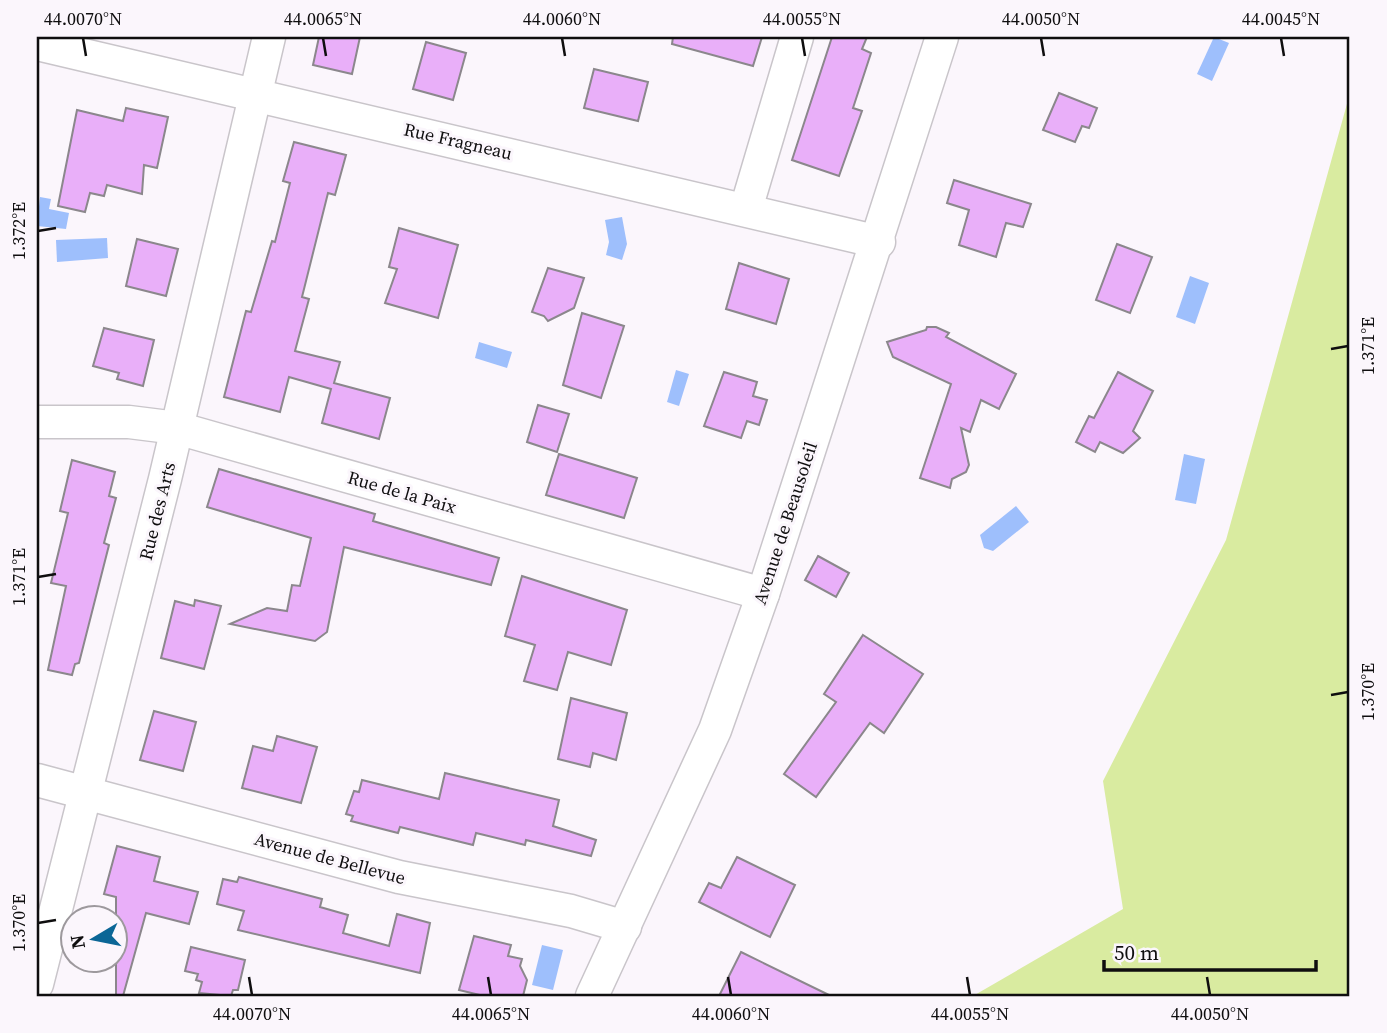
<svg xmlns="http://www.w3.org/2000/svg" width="1387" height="1033" viewBox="0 0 1387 1033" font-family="'Source Serif 4',serif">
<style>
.green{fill:#d9eba0}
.water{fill:#9ebffc}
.building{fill:#e9aff9;stroke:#8b878c;stroke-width:2}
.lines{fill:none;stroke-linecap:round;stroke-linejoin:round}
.minor-casing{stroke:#c9c5ca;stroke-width:35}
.minor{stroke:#fff;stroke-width:32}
.ticks{fill:none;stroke:#0f0e0f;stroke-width:2.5}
.labels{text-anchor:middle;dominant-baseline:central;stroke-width:6;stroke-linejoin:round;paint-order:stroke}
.street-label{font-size:18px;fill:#0f0e0f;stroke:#fbf6fc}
.neatline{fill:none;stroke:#0f0e0f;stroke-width:2.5}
.ticks-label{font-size:18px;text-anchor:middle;fill:#0f0e0f}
</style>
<rect width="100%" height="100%" fill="#fbf6fc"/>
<path class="green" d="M1350 93V996H973L1123 909 1103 781 1226 540Z"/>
<g class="water">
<path d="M1214 37 1229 43 1212 81 1197 74Z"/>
<path d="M40 197 51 199 49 209 69 213 66 229 37 226Z"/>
<path d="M622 217 627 244 622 260 606 255 609 242 605 220Z"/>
<path d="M107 238 108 258 57 262 56 240Z"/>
<path d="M1190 276 1209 283 1195 324 1176 317Z"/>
<path d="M479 342 512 352 507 368 475 358Z"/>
<path d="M676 370 689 374 679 406 667 402Z"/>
<path d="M1184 454 1205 459 1196 504 1175 500Z"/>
<path d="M1016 506 1029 522 993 551 984 548 980 535Z"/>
<path d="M542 945 563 950 553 990 532 985Z"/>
</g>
<g class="building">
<path d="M319 37H360L352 74 313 65Z"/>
<path d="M673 37H762L753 66 672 44Z"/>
<path d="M832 37H867L862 49 871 53 853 108 862 111 839 176 792 160Z"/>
<path d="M426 42 466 53 453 100 413 89Z"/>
<path d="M594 69 648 82 638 121 584 108Z"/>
<path d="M1059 93 1097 108 1089 128 1082 126 1075 142 1043 130Z"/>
<path d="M126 108 168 117 157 168 144 165 142 194 107 185 104 196 90 193 85 212 58 206 77 110 123 121Z"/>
<path d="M294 142 346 155 335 195 328 193 302 297 309 299 295 351 340 362 334 383 390 398 379 439 322 423 331 389 289 377 280 412 224 397 246 311 251 312 272 241 275 242 290 183 283 181Z"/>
<path d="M954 180 1031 204 1023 227 1006 223 996 257 959 245 969 210 947 203Z"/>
<path d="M399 228 458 245 438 318 385 303 397 269 389 267Z"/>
<path d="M137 239 178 249 166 296 126 286Z"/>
<path d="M1117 244 1152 257 1130 313 1096 300Z"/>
<path d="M739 263 789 279 776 324 726 309Z"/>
<path d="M548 268 584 278 574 308 548 321 544 316 532 312Z"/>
<path d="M582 313 624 326 601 398 563 385Z"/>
<path d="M927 327H936L949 333 946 337 1016 374 999 409 981 400 970 432 961 428 969 465 966 472 952 479 950 488 920 478 951 384 893 357 887 342 926 330Z"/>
<path d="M104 328 154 340 143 386 117 379 119 373 93 366Z"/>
<path d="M724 372 757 382 753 396 767 400 759 425 747 421 741 438 704 426Z"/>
<path d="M1118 372 1153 391 1133 431 1140 438 1123 453 1100 442 1095 452 1076 442 1089 416 1094 418Z"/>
<path d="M538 405 569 414 557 452 527 442Z"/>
<path d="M559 454 637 478 624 518 546 495Z"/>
<path d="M72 460 115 472 109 496 116 498 104 543 109 545 79 663 75 664 72 675 48 670 66 586 51 583 68 513 60 511Z"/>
<path d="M219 469 375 514 373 521 499 558 491 585 344 547 327 632 315 641 230 624 267 608 287 611 292 585 300 586 311 538 207 507Z"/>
<path d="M818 556 849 573 836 597 805 580Z"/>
<path d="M522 576 627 610 611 665 568 652 557 690 524 681 535 645 505 636Z"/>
<path d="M195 600 221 606 204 669 161 658 175 601 194 606Z"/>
<path d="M863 635 923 674 884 733 870 723 816 797 784 774 836 702 824 694Z"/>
<path d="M571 698 627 713 616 760 593 753 590 767 558 759Z"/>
<path d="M154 711 196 722 183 771 140 760Z"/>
<path d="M277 736 317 747 301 803 242 788 253 746 273 751Z"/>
<path d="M445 773 559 800 553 826 596 840 591 856 526 840 525 845 476 833 473 845 400 827 398 833 351 821 353 816 346 814 354 791 359 792 362 780 439 799Z"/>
<path d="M117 846 160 857 154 881 198 892 189 924 146 913 123 996H116V897L104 894Z"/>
<path d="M737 857 795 885 770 937 699 902 709 883 721 888Z"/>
<path d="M239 877 322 899 320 907 348 915 343 933 389 946 397 914 430 923 420 973 238 930 244 911 217 904 223 879 237 882Z"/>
<path d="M474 936 511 945 508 956 522 959 520 966 527 980 523 996H484L459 990Z"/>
<path d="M191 947 245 960 238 990H233L231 996 199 993 202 982 196 980 198 974 185 971Z"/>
<path d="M741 952 831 996H719Z"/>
</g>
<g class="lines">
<g class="minor-casing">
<g id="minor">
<path d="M37 44 879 242"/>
<path d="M746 209 797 37"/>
<path d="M37 422H129L177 428 763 594"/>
<path d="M37 780 399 877 571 911 625 927"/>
<path d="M37 984 165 479 269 37"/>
<path d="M592 996 715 730 763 594 942 37"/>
</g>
</g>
<use href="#minor" class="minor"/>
</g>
<path class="ticks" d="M83 38 86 56M323 38 326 56M562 38 565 56M802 38 805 56M1041 38 1044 56M1281 38 1284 56M38 231 56 228M1331 349 1348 346M38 577 56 574M1331 695 1348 692M38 923 56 920M249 977 252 995M488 977 491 995M728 977 731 995M967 977 970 995M1207 977 1210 995"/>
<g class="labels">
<g class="street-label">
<text transform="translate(458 141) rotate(13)">Rue Fragneau</text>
<text transform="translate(402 492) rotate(16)">Rue de la Paix</text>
<text transform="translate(157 511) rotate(-76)">Rue des Arts</text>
<text transform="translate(785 523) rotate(-72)">Avenue de Beausoleil</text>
<text transform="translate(330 858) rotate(15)">Avenue de Bellevue</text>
</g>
</g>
<rect width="1387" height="1033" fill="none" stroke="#fbf6fc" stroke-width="77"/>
<g transform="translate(94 939) rotate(260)"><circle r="33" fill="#fbf6fc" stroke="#9d999d" stroke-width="2"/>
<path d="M0-5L12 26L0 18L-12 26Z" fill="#0b6696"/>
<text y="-10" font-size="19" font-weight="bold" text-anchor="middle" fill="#0f0e0f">N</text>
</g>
<path d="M1104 960v10h212v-10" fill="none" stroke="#0f0e0f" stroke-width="3.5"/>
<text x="1114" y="960" font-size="21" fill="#0f0e0f" stroke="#fbf6fc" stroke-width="5" paint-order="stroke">50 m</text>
<rect x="38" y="38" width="1310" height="957" class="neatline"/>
<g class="ticks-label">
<text x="83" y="25">44.0070°N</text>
<text x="323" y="25">44.0065°N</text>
<text x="562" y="25">44.0060°N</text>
<text x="802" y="25">44.0055°N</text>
<text x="1041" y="25">44.0050°N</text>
<text x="1281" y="25">44.0045°N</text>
<text transform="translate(19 231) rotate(-90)" y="6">1.372°E</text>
<text transform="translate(1368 346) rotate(-90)" y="6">1.371°E</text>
<text transform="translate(19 577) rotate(-90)" y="6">1.371°E</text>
<text transform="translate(1368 692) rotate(-90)" y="6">1.370°E</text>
<text transform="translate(19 923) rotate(-90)" y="6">1.370°E</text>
<text x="252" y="1020">44.0070°N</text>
<text x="491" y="1020">44.0065°N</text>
<text x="731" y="1020">44.0060°N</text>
<text x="970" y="1020">44.0055°N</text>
<text x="1210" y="1020">44.0050°N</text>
</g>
</svg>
